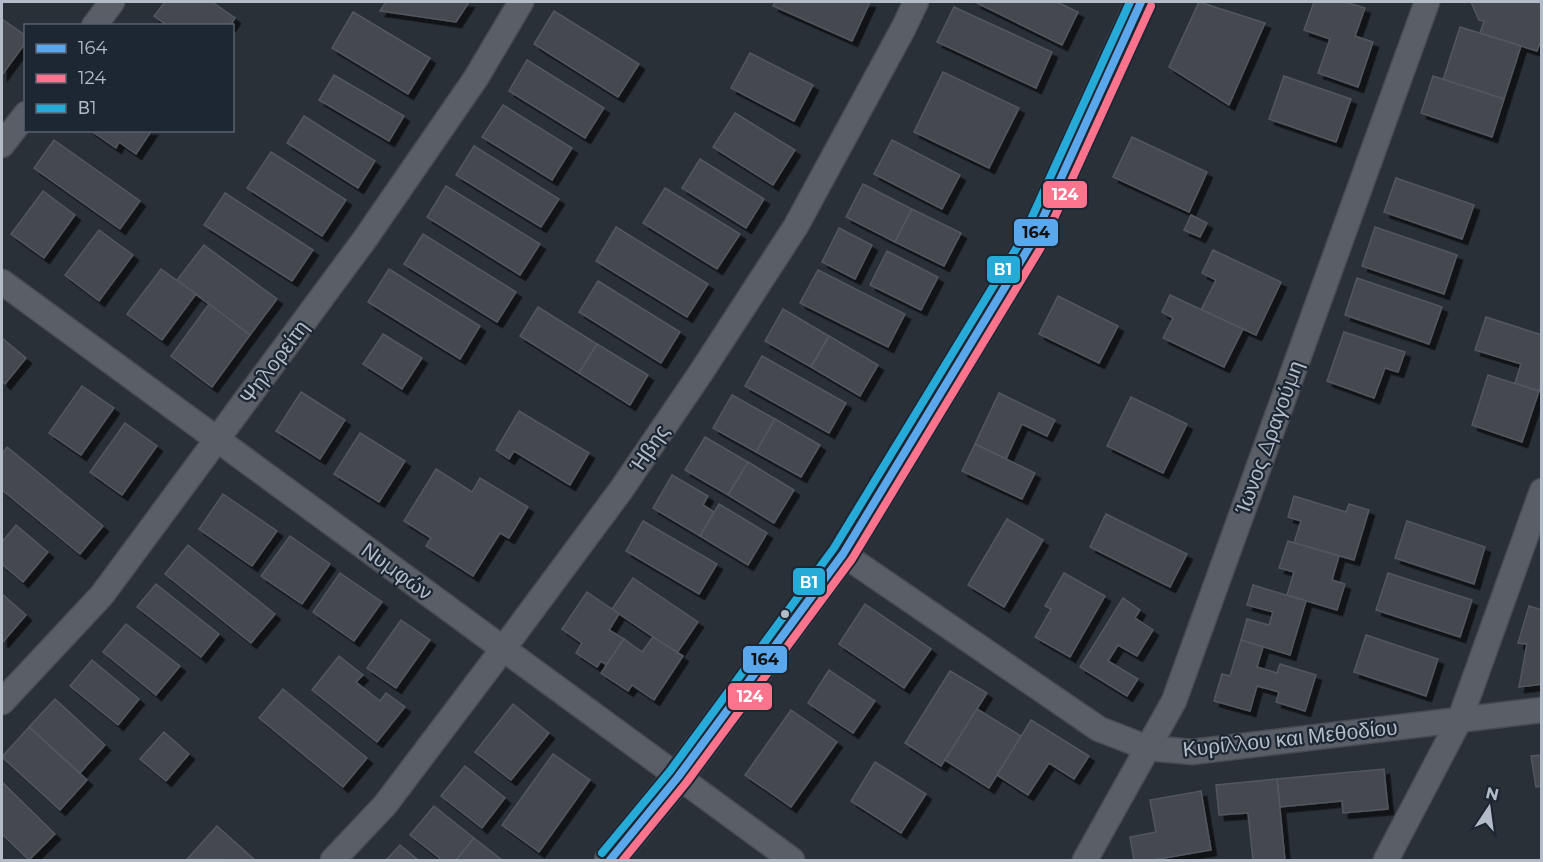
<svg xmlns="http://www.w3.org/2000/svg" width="1543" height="862" viewBox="0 0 1543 862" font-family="Montserrat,sans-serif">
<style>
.building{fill:#444950;stroke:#52575f;stroke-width:1.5;filter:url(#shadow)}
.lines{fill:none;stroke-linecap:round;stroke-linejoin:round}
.minor-casing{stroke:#484c53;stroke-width:27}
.tertiary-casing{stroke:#484c53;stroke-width:33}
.minor{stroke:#5a5e66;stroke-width:24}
.tertiary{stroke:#5a5e66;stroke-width:30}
.bus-1-casing{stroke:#1d2633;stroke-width:12}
.bus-2-casing{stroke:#1d2633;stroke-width:12}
.bus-3-casing{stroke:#1d2633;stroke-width:12}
.bus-1{stroke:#5aa8eb;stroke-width:8}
.bus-2{stroke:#fc738d;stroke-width:8}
.bus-3{stroke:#26abd8;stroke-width:8}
.bus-dot{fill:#b4bcc9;stroke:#1d2633;stroke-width:2}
.labels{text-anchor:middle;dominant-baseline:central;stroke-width:4.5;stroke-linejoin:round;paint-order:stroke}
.street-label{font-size:21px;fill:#b4bcc9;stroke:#1d2633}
.line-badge{stroke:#1d2633;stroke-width:2}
.badge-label{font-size:16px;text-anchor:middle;font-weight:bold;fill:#fff}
.pale-badge-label{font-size:16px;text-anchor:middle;font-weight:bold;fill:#111}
</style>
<defs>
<filter id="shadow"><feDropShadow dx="5.5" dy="5.5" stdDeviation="0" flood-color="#0009"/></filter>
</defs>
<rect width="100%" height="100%" fill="#2a3038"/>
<g class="building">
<path d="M165 2H212L235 18 230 26H168L154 16Z"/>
<path d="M386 2H469L456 22 380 11Z"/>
<path d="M775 2H870L852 41 773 6Z"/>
<path d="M975 2H1057L1078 12 1062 45Z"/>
<path d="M1199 2 1265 23 1229 105 1169 67Z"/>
<path d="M1314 2H1345L1365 8 1355 36 1373 42 1358 87 1318 73 1330 39 1304 30Z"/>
<path d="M1471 2H1542V37L1537 51 1480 33 1484 21 1479 20Z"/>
<path d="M954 7 1052 52 1036 88 937 42Z"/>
<path d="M554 11 639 64 618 97 534 44Z"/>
<path d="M353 12 430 58 408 94 332 48Z"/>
<path d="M2 19 26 36V42L2 75Z"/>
<path d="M1460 27 1521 46 1504 99 1443 80Z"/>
<path d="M750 53 813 85 794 121 731 88Z"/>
<path d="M527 60 604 108 585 138 509 91Z"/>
<path d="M943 72 1019 108 989 168 914 132Z"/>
<path d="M334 75 404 116 389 141 319 100Z"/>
<path d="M1284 76 1351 99 1336 142 1269 119Z"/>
<path d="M1433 76 1504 99 1492 137 1421 113Z"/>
<path d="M503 105 572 148 552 180 482 137Z"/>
<path d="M735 113 795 150 773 185 713 147Z"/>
<path d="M304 116 375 161 358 188 287 143Z"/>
<path d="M90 130H152L136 154 119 142 116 148Z"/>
<path d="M1132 137 1207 172 1189 212 1113 177Z"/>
<path d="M54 140 140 201 120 229 34 168Z"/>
<path d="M892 140 960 175 942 209 874 174Z"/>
<path d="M474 146 559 199 541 227 456 175Z"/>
<path d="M271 152 346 200 322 236 247 188Z"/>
<path d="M700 159 764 199 746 228 682 188Z"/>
<path d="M1396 178 1474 205 1462 239 1384 212Z"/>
<path d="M863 184 912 209 895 242 846 217Z"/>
<path d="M446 186 540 244 520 275 427 217Z"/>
<path d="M665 188 740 234 717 269 643 223Z"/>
<path d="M43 191 75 215 44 258 11 234Z"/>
<path d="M225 193 313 250 292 281 204 225Z"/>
<path d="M912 209 961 233 944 266 895 242Z"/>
<path d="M1191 215 1207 223 1200 237 1184 230Z"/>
<path d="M616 227 708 284 687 317 596 261Z"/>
<path d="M1375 227 1457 255 1444 294 1362 266Z"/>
<path d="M839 228 872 245 855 279 822 262Z"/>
<path d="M99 230 133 255 99 301 65 275Z"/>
<path d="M423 234 516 292 497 322 404 264Z"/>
<path d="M204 245 277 299 250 335 177 280Z"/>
<path d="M1213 250 1281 282 1256 335 1201 310 1216 280 1202 273Z"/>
<path d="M887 251 938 277 921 310 870 285Z"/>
<path d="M161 269 196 294 162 340 127 314Z"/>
<path d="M389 269 480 326 460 359 368 302Z"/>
<path d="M818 270 905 314 888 347 800 303Z"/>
<path d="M1357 278 1442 307 1429 344 1345 315Z"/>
<path d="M598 281 680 332 661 363 579 312Z"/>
<path d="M1170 295 1243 329 1224 367 1163 338 1173 318 1162 312Z"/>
<path d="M1058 296 1118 326 1099 363 1039 334Z"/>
<path d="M209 304 250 335 212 387 171 356Z"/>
<path d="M538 307 597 344 579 373 520 336Z"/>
<path d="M783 309 829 336 811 367 765 341Z"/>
<path d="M1486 317 1542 335V383L1539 391 1515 383 1521 364 1475 350Z"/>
<path d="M1344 332 1405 352 1398 372 1385 368 1374 398 1327 381Z"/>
<path d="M383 334 422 358 402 389 363 364Z"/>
<path d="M829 336 878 365 860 396 811 367Z"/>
<path d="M2 338 26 358 5 384 2 381Z"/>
<path d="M597 344 648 375 630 405 579 373Z"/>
<path d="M762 356 846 403 829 433 745 386Z"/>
<path d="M1488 375 1539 391 1522 442 1472 425Z"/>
<path d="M82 386 114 408 81 455 49 433Z"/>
<path d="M301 392 345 420 320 459 276 431Z"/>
<path d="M999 393 1055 420 1047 436 1022 424 1006 459 975 444Z"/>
<path d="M732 395 775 419 756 452 713 428Z"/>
<path d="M1131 397 1187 424 1163 473 1107 446Z"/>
<path d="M519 411 589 453 570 485 514 451 509 459 496 450Z"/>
<path d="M775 419 820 445 801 477 756 452Z"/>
<path d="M125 423 157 446 122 495 90 472Z"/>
<path d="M360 433 405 461 379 502 334 474Z"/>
<path d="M705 437 748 462 728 495 685 470Z"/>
<path d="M975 444 1035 473 1022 499 962 471Z"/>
<path d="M7 447 103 526 80 554 2 490V454Z"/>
<path d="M748 462 794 490 774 523 728 495Z"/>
<path d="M436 469 472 492 480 478 528 507 509 538 500 533 473 576 426 546 431 538 404 521Z"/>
<path d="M672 475 708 496 703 505 714 512 700 536 653 508Z"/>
<path d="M223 494 277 531 252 566 199 529Z"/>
<path d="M1294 496 1346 512 1349 504 1369 510 1354 560 1294 543 1301 521 1288 517Z"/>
<path d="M719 504 767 533 748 565 700 536Z"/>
<path d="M1106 514 1187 554 1170 587 1090 547Z"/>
<path d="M1007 519 1043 540 1004 607 968 585Z"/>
<path d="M643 521 717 564 699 594 626 551Z"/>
<path d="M1407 521 1485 547 1474 584 1395 558Z"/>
<path d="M16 525 48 552 23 582 2 564V542Z"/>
<path d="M290 536 330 564 302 604 261 576Z"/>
<path d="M1288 541 1339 556 1332 580 1345 584 1337 610 1287 595 1294 572 1279 568Z"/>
<path d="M188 545 275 614 251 643 165 574Z"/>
<path d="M340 573 382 602 354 641 313 612Z"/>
<path d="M1064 573 1105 596 1070 657 1035 637 1051 609 1045 606Z"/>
<path d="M1388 573 1472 600 1460 637 1376 610Z"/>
<path d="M633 578 698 622 677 653 612 609Z"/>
<path d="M156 584 219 634 201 657 137 607Z"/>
<path d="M1253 585 1306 601 1290 655 1241 640 1247 619 1269 625 1273 612 1247 605Z"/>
<path d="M587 592 619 614 609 630 624 639 606 665 601 661 597 667 576 653 582 643 562 629Z"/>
<path d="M2 594 26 615 3 642 2 641Z"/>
<path d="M1123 598 1140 610 1135 618 1153 630 1137 656 1118 645 1108 661 1138 679 1127 696 1080 667Z"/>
<path d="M865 604 931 649 904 688 839 644Z"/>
<path d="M1529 606 1542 610V684L1519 687 1527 644 1518 643Z"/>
<path d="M401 620 430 640 396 688 367 668Z"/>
<path d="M126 624 180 666 156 695 103 652Z"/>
<path d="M1366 635 1438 659 1426 696 1354 672Z"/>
<path d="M653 637 683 656 654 700 632 685 628 691 601 673 624 639 642 652Z"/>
<path d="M1241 640 1263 647 1257 667 1277 673 1280 664 1316 675 1305 711 1276 702 1279 692 1257 686 1250 711 1214 701 1222 674 1230 676Z"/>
<path d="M339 656 363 675 356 682 380 701 386 693 405 707 377 742 312 690Z"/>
<path d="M92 660 139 699 118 725 70 686Z"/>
<path d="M829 670 875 701 853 733 808 703Z"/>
<path d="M950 671 987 693 941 766 905 743Z"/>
<path d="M283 689 367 758 343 787 259 718Z"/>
<path d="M55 699 105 745 80 773 29 727Z"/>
<path d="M513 704 549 733 511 780 475 752Z"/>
<path d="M977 709 1021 736 989 788 945 760Z"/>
<path d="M791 710 837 742 791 807 745 775Z"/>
<path d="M1031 720 1089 756 1074 779 1049 763 1028 795 997 775Z"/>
<path d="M29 727 87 780 60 810 2 757Z"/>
<path d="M164 732 189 754 166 781 140 759Z"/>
<path d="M553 754 590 780 539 852 502 825Z"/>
<path d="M1542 755V786L1536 787 1531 756Z"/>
<path d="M875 762 926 794 901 833 851 801Z"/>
<path d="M465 766 505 798 482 828 441 796Z"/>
<path d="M1384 769 1388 809 1343 813 1342 801 1280 807 1277 779Z"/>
<path d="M1277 779 1285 860H1253L1248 813 1219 815 1216 785Z"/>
<path d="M2 782 55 834 29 860 2 834Z"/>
<path d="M1201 791 1211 850 1153 860H1134L1130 837 1156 832 1150 800Z"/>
<path d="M434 806 474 838 456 860H442L410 835Z"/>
<path d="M217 826 255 860 187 859Z"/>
<path d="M474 838 502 860H456Z"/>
<path d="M400 845 418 860H386Z"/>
</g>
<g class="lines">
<g class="minor-casing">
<g id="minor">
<path d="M94 26 112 2"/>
<path d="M2 145 26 114"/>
<path d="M2 282 792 860"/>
<path d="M843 554 1099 729 1148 748 1192 752 1542 710"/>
<path d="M2 702 102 595 365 239 476 78 521 2"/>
<path d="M333 860 385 805 503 649 621 490 700 374 796 226 903 29 916 2"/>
<path d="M1085 860 1174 701 1427 2"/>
<path d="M1386 860 1460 719 1542 491"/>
</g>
</g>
<g class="tertiary-casing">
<path id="tertiary" d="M610 860 678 777 843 554 1031 244 1141 2"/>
</g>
<use href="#minor" class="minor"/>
<use href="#tertiary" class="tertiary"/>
<g class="bus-1-casing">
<path id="bus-1" d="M610 860 678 777 843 554 1031 244 1141 2"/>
</g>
<g class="bus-2-casing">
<path id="bus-2" d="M623 860 686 783 852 559 1040 249 1151 6"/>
</g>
<g class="bus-3-casing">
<path id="bus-3" d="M602 853 670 771 834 548 1022 239 1130 2"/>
</g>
<use href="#bus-1" class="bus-1"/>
<use href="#bus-2" class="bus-2"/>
<use href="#bus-3" class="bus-3"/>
</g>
<circle class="bus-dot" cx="785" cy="614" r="5"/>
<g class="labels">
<g class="street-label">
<text transform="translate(274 362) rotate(-53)">Ψηλορείτη</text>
<text transform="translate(1269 437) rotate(-70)">Ίωνος Δραγούμη</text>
<text transform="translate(649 448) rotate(-56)">Ήβης</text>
<text transform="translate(397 571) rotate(36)">Νυμφών</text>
<text transform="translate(1290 738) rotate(-6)">Κυρίλλου και Μεθοδίου</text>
</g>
</g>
<g class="line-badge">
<rect x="1042" y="180" width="46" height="29" rx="6" fill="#fc738d"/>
<rect x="1013" y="218" width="46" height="29" rx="6" fill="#5aa8eb"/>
<rect x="986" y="255" width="35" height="29" rx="6" fill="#26abd8"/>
<rect x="792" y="567" width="34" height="29" rx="6" fill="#26abd8"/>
<rect x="742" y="645" width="46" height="29" rx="6" fill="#5aa8eb"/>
<rect x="727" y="682" width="46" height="29" rx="6" fill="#fc738d"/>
</g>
<g class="badge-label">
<text x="1065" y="200">124</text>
<text x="1003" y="275">Β1</text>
<text x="809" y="588">Β1</text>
<text x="750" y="702">124</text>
</g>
<g class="pale-badge-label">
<text x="1036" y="238">164</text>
<text x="765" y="665">164</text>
</g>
<rect width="1543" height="862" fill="none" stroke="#b4bcc9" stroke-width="6"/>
<rect x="24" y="24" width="210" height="108" fill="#1d2633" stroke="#59626f" stroke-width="1.5"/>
<rect x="36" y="44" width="30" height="9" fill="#5aa8eb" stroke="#59626f" stroke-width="1.5"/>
<text x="78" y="54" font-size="18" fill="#b4bcc9">164</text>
<rect x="36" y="74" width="30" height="9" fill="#fc738d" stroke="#59626f" stroke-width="1.5"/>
<text x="78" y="84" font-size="18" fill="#b4bcc9">124</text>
<rect x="36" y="104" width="30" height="9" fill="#26abd8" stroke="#59626f" stroke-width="1.5"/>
<text x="78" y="114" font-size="18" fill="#b4bcc9">Β1</text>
<g transform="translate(1489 808) rotate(13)" stroke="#1d2633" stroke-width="4.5" paint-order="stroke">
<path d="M0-4.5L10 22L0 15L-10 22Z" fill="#b4bcc9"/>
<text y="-9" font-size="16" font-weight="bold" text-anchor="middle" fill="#b4bcc9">N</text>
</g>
</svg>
